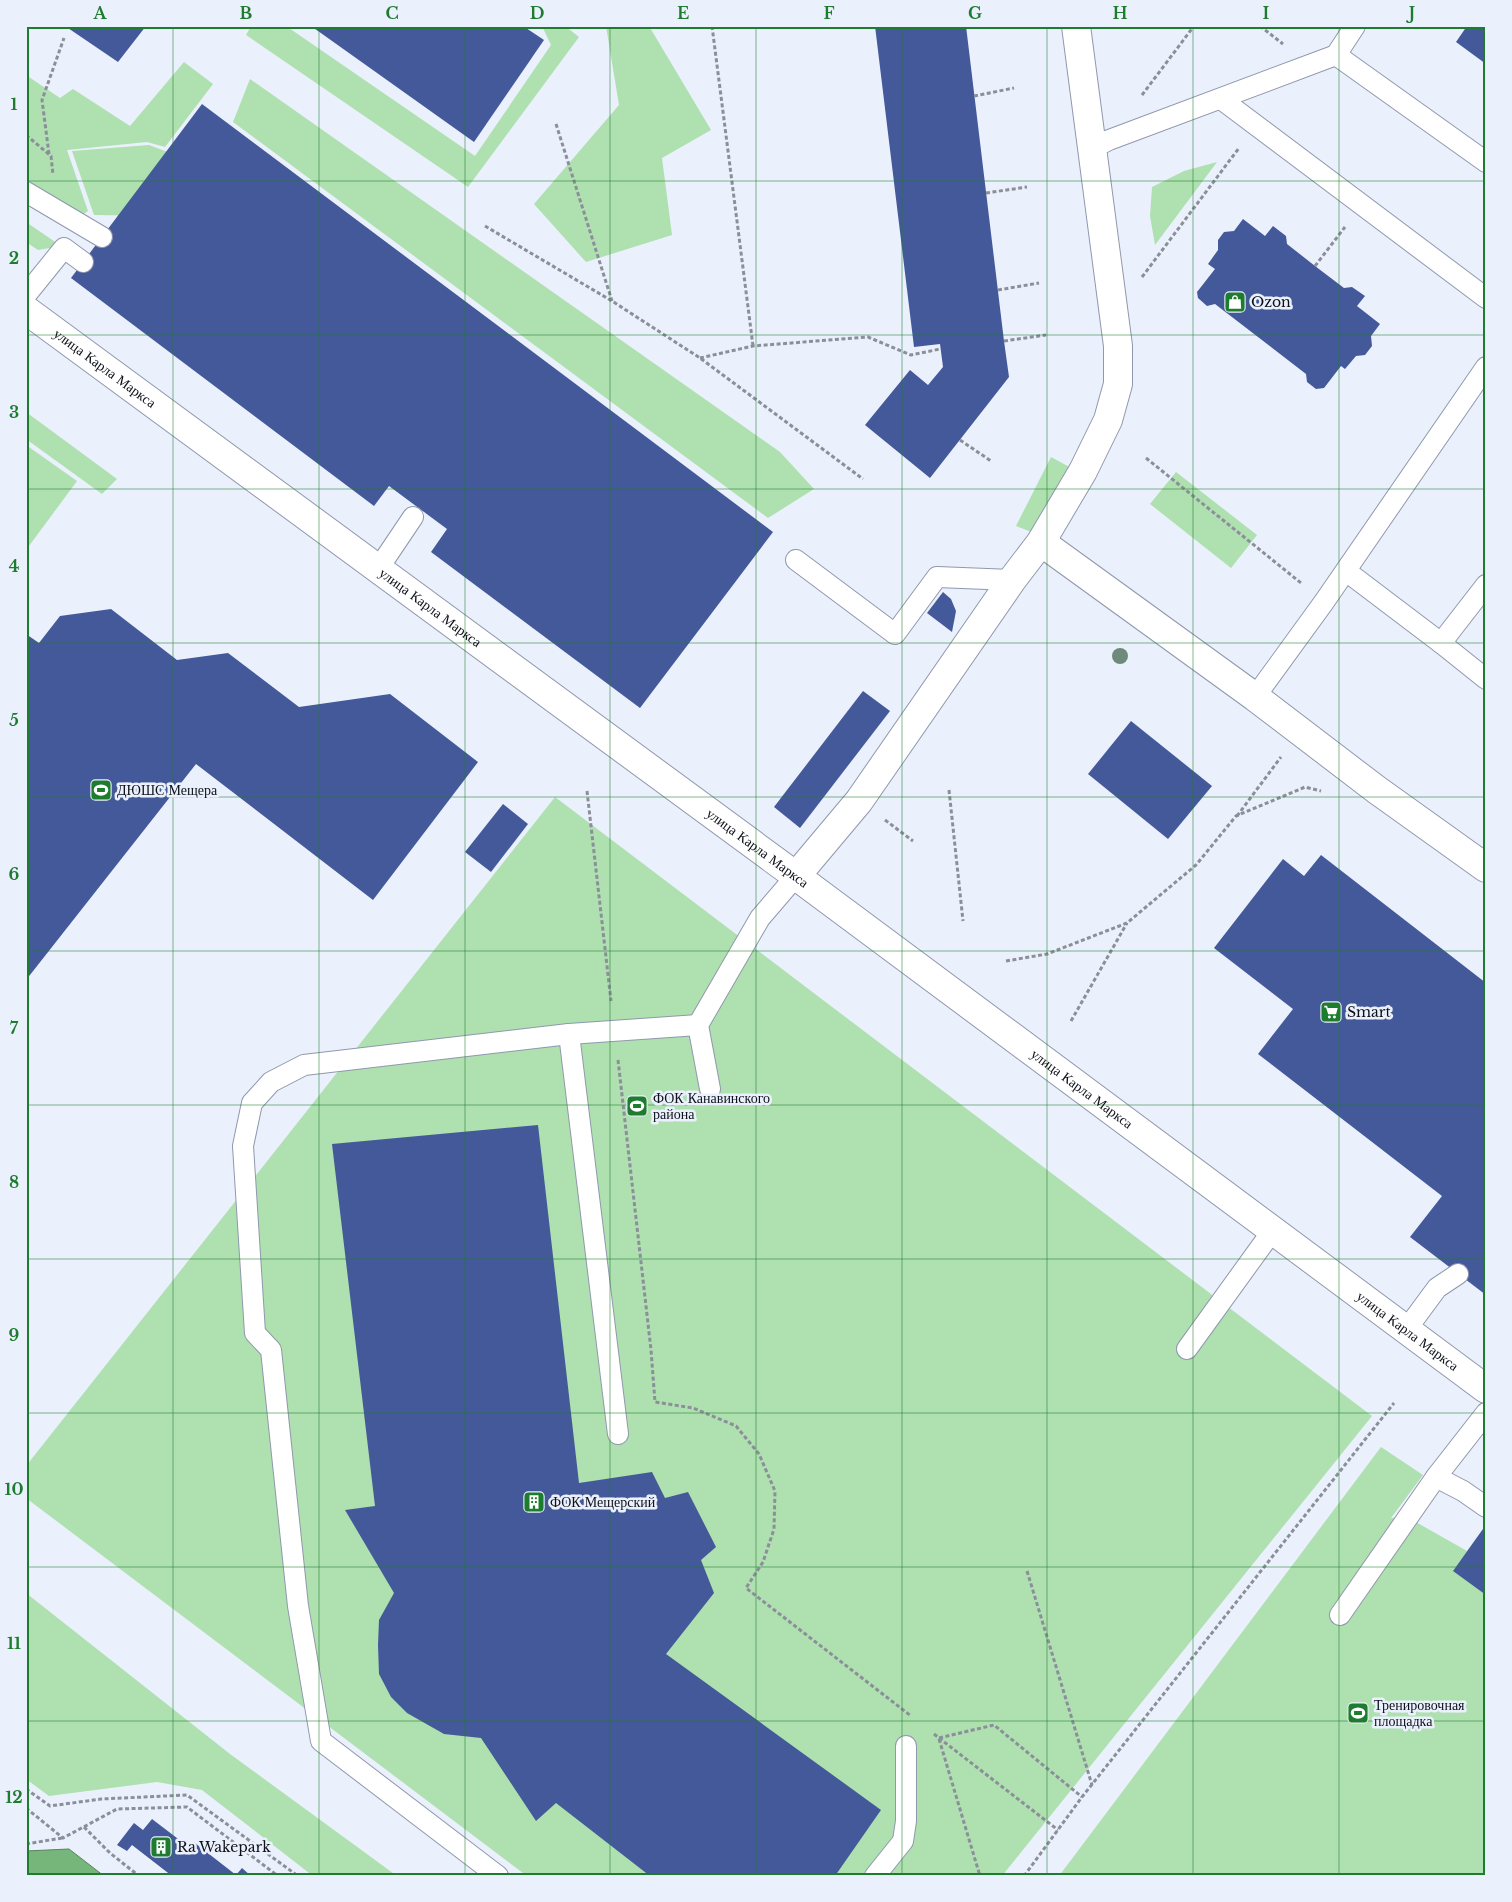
<svg xmlns="http://www.w3.org/2000/svg" width="1512" height="1902" viewBox="0 0 1512 1902" font-family="'Libre Baskerville',serif">
<style>
.green{fill:#aee0b0}
.water{fill:#77b67a;stroke:#58845c}
.building{fill:#445999}
.lines{fill:none;stroke-linecap:round;stroke-linejoin:round}
.lane-casing{stroke:#9098ac;stroke-width:22}
.street-casing{stroke:#9098ac;stroke-width:30}
.secondary-casing{stroke:#9098ac;stroke-width:30}
.path{stroke:#8b8f99;stroke-width:3;stroke-dasharray:4 2.5;stroke-linecap:butt}
.lane{stroke:#fff;stroke-width:20}
.street{stroke:#fff;stroke-width:28}
.secondary{stroke:#fff;stroke-width:28}
.tree{fill:#6d8a7a}
.grid{fill:none;stroke:#1d7c2e;stroke-width:1;stroke-opacity:0.55}
.labels{text-anchor:middle;dominant-baseline:central;stroke-width:5;stroke-linejoin:round;paint-order:stroke}
.poi-label{font-size:14px;fill:#0e1017;stroke:#ebf0fd;text-anchor:start}
.street-label{font-size:14px;fill:#0e1017;stroke:#ebf0fd}
.neatline{fill:none;stroke:#1d7c2e;stroke-width:2}
.grid-label{font-size:16px;text-anchor:middle;font-weight:bold;fill:#1d7c2e}
</style>
<rect width="100%" height="100%" fill="#ebf0fd"/>
<g class="green">
<path d="M251 26H286L475 156 551 45 542 26H565L579 37 468 187 246 35Z"/>
<path d="M606 26H649L711 130 662 158 672 235 586 262 534 204 619 105Z"/>
<path d="M184 62 213 84 165 147 147 142 67 150 88 211 71 223 26 193V75L60 98 73 89 130 126Z"/>
<path d="M250 79 780 452 814 489 768 518 233 122Z"/>
<path d="M149 145 205 166 166 216 94 215 72 151Z"/>
<path d="M1217 162 1155 245 1150 216 1152 187 1184 171Z"/>
<path d="M26 222 61 246 38 250 26 242Z"/>
<path d="M26 412 117 479 102 494 26 439Z"/>
<path d="M26 445 77 481 26 550Z"/>
<path d="M1051 457 1073 469 1034 533 1016 526Z"/>
<path d="M1176 472 1257 535 1231 568 1150 504Z"/>
<path d="M555 797 1372 1416 1002 1876H527L26 1498V1466Z"/>
<path d="M1381 1447 1423 1475 1391 1518 1407 1517 1467 1551 1483 1529 1486 1531V1876H1059Z"/>
<path d="M26 1593 230 1754 397 1876H313L202 1790 157 1782 49 1796 26 1779Z"/>
</g>
<path class="water" d="M69 1849 104 1876H26V1851Z"/>
<g class="building">
<path d="M65 26H146L118 62Z"/>
<path d="M311 26H523L544 40 474 142Z"/>
<path d="M875 26H966L1004 341 1009 377 930 478 865 425 910 370 928 385 943 367 940 344 914 347Z"/>
<path d="M1467 26H1486V64L1456 42Z"/>
<path d="M202 104 773 532 640 708 431 552 447 529 389 486 374 506 71 278Z"/>
<path d="M1243 219 1265 236 1273 226 1286 236 1287 244 1315 266 1344 288 1352 287 1365 296 1357 306 1380 324 1371 336 1372 346 1365 355 1356 356 1345 369 1341 366 1324 388 1316 389 1307 382 1306 374 1215 304 1207 306 1198 298 1197 292 1215 269 1208 264 1218 250V240L1224 232 1234 231Z"/>
<path d="M943 592 951 599 956 611 952 632 927 613Z"/>
<path d="M111 609 177 660 228 653 299 707 390 694 478 762 373 900 196 764 26 980V634L39 643 60 616Z"/>
<path d="M863 691 890 711 800 828 774 807Z"/>
<path d="M1131 721 1212 786 1168 839 1088 774Z"/>
<path d="M503 804 528 824 491 872 465 852Z"/>
<path d="M1321 855 1486 983V1295L1410 1237 1442 1196 1258 1054 1293 1009 1214 948 1283 859 1304 876Z"/>
<path d="M538 1125 579 1483 652 1472 665 1498 688 1492 716 1547 701 1560 714 1593 666 1654 881 1810 835 1876H650L556 1803 536 1821 481 1738 444 1734 407 1713 391 1697 379 1674 378 1645 379 1620 394 1593 345 1510 375 1506 332 1144Z"/>
<path d="M1483 1529 1486 1531V1595L1453 1571Z"/>
<path d="M152 1819 190 1848 195 1843 236 1875 242 1868 251 1876H172L132 1845 127 1851 117 1845 134 1823 143 1830Z"/>
</g>
<g class="lines">
<g class="lane-casing">
<g id="lane">
<path d="M1336 55 1355 26"/>
<path d="M1221 99 1486 298"/>
<path d="M1093 148 1109 140 1336 55 1486 162"/>
<path d="M26 192 102 237"/>
<path d="M26 295 64 248 83 262"/>
<path d="M796 560 895 634 937 577 1012 580"/>
<path d="M378 569 413 517"/>
<path d="M1346 571 1441 643"/>
<path d="M1486 585 1441 643 1486 679"/>
<path d="M1255 697 1324 602 1486 367"/>
<path d="M569 1034 618 1434"/>
<path d="M710 1089 698 1025 760 918 796 876"/>
<path d="M1406 1330 1437 1288 1458 1274"/>
<path d="M1187 1349 1273 1230"/>
<path d="M1436 1477 1463 1491 1486 1507"/>
<path d="M1340 1615 1436 1477 1486 1413"/>
<path d="M498 1876 321 1741 298 1606 271 1350 255 1333 243 1146 252 1103 271 1082 304 1065 569 1034 698 1025"/>
<path d="M875 1876 903 1841 906 1821V1746"/>
</g>
</g>
<g class="street-casing">
<g id="street">
<path d="M1041 542 1255 697 1377 790 1486 868"/>
<path d="M796 876 859 801 1012 580 1041 542 1083 471 1108 420 1118 384V346L1076 26"/>
</g>
</g>
<g class="secondary-casing">
<g id="secondary">
<path id="s1" d="M26 310 796 876 1486 1389"/>
</g>
</g>
<g class="path">
<path d="M712 26 753 346"/>
<path d="M1260 26 1283 44"/>
<path d="M1142 95 1194 26"/>
<path d="M974 96 1014 88"/>
<path d="M556 124 612 301"/>
<path d="M26 135 51 156 53 175"/>
<path d="M49 154 42 100 64 38"/>
<path d="M986 193 1027 187"/>
<path d="M485 226 612 301 700 358 863 479"/>
<path d="M1315 266 1345 227"/>
<path d="M1142 277 1239 148"/>
<path d="M998 290 1039 283"/>
<path d="M1004 341 1046 335"/>
<path d="M700 358 753 346 868 337 911 355 940 349"/>
<path d="M960 440 991 461"/>
<path d="M1146 458 1301 583"/>
<path d="M949 790 963 921"/>
<path d="M587 791 611 1001"/>
<path d="M1237 816 1281 757"/>
<path d="M885 820 913 841"/>
<path d="M1006 961 1047 954 1127 923 1196 865 1236 816 1305 787 1321 791"/>
<path d="M1071 1021 1127 923"/>
<path d="M618 1060 651 1350 655 1402 693 1408 736 1426 759 1454 775 1491 774 1529 763 1562 746 1588 911 1716"/>
<path d="M1027 1571 1092 1785"/>
<path d="M934 1734 939 1738 994 1725 1082 1797"/>
<path d="M939 1738 1058 1830"/>
<path d="M939 1739 980 1876"/>
<path d="M26 1789 50 1806 101 1799 187 1795 298 1876"/>
<path d="M26 1808 63 1838 117 1809 187 1807 278 1876"/>
<path d="M84 1827 110 1853 139 1876"/>
<path d="M26 1844 62 1838"/>
<path d="M1024 1876 1082 1797 1394 1403"/>
</g>
<use href="#lane" class="lane"/>
<use href="#street" class="street"/>
<use href="#secondary" class="secondary"/>
</g>
<circle class="tree" cx="1120" cy="656" r="8"/>
<path class="grid" d="M173 26V1876M319 26V1876M465 26V1876M610 26V1876M756 26V1876M902 26V1876M1047 26V1876M1193 26V1876M1339 26V1876M26 181H1486M26 335H1486M26 489H1486M26 643H1486M26 797H1486M26 951H1486M26 1105H1486M26 1259H1486M26 1413H1486M26 1567H1486M26 1721H1486"/>
<defs>
<g id="shop-square" transform="scale(1.125)"><rect x="-9" y="-9" width="18" height="18" rx="4" fill="#1d7c2e" stroke="#ebf0fd"/><path d="M-5-2.5h2.3a2.7 3.5 0 0 1 5.4 0H5L5.5 6h-11ZM-1.5-2.5h3a1.5 2.3 0 0 0-3 0Z" fill="#fff"/></g>
<g id="stadium-square" transform="scale(1.125)"><rect x="-9" y="-9" width="18" height="18" rx="4" fill="#1d7c2e" stroke="#ebf0fd"/><path d="M0-5a6.5 5 0 1 0 0 10a6.5 5 0 1 0 0-10ZM-3.5-1.8h7v3.6h-7Z" fill="#fff"/></g>
<g id="supermarket-square" transform="scale(1.125)"><rect x="-9" y="-9" width="18" height="18" rx="4" fill="#1d7c2e" stroke="#ebf0fd"/><path d="M-6-5.5h2.5l.6 2H6L4.5 2H-2.5L-4.4-4H-6ZM-1.5 3.2a1.3 1.3 0 1 0 .1 0ZM3 3.2a1.3 1.3 0 1 0 .1 0Z" fill="#fff"/></g>
<g id="building-square" transform="scale(1.125)"><rect x="-9" y="-9" width="18" height="18" rx="4" fill="#1d7c2e" stroke="#ebf0fd"/><path d="M-4-6H4V6H1V3H-1V6H-4ZM-2.5-4.3h1.7v1.8h-1.7ZM.8-4.3h1.7v1.8H.8ZM-2.5-1h1.7V.8h-1.7ZM.8-1h1.7V.8H.8Z" fill="#fff"/></g>
</defs>
<g fill-rule="evenodd">
<use href="#shop-square" x="1235" y="302"/>
<use href="#stadium-square" x="101" y="790"/>
<use href="#supermarket-square" x="1331" y="1012"/>
<use href="#stadium-square" x="637" y="1106"/>
<use href="#building-square" x="534" y="1502"/>
<use href="#stadium-square" x="1358" y="1713"/>
<use href="#building-square" x="161" y="1847"/>
</g>
<g class="labels">
<g class="poi-label">
<text x="1251" y="302">Ozon</text>
<text x="117" y="790">ДЮШС Мещера</text>
<text x="1347" y="1012">Smart</text>
<text x="653" y="1098">ФОК Канавинского<tspan x="653" dy="16">района</tspan></text>
<text x="550" y="1502">ФОК Мещерский</text>
<text x="1374" y="1705">Тренировочная<tspan x="1374" dy="16">площадка</tspan></text>
<text x="177" y="1847">Ra Wakepark</text>
</g>
<g class="street-label">
<text stroke="none"><textPath href="#s1" startOffset="98">улица Карла Маркса</textPath></text>
<text stroke="none"><textPath href="#s1" startOffset="502">улица Карла Маркса</textPath></text>
<text stroke="none"><textPath href="#s1" startOffset="908">улица Карла Маркса</textPath></text>
<text stroke="none"><textPath href="#s1" startOffset="1312">улица Карла Маркса</textPath></text>
<text stroke="none"><textPath href="#s1" startOffset="1718">улица Карла Маркса</textPath></text>
</g>
</g>
<rect width="1512" height="1902" fill="none" stroke="#ebf0fd" stroke-width="55"/>
<rect x="28" y="28" width="1456" height="1846" class="neatline"/>
<g class="grid-label">
<text x="100" y="19">A</text>
<text x="246" y="19">B</text>
<text x="392" y="19">C</text>
<text x="537" y="19">D</text>
<text x="683" y="19">E</text>
<text x="829" y="19">F</text>
<text x="975" y="19">G</text>
<text x="1120" y="19">H</text>
<text x="1266" y="19">I</text>
<text x="1412" y="19">J</text>
<text x="14" y="110">1</text>
<text x="14" y="264">2</text>
<text x="14" y="418">3</text>
<text x="14" y="572">4</text>
<text x="14" y="726">5</text>
<text x="14" y="880">6</text>
<text x="14" y="1034">7</text>
<text x="14" y="1188">8</text>
<text x="14" y="1341">9</text>
<text x="14" y="1495">10</text>
<text x="14" y="1649">11</text>
<text x="14" y="1803">12</text>
</g>
</svg>
